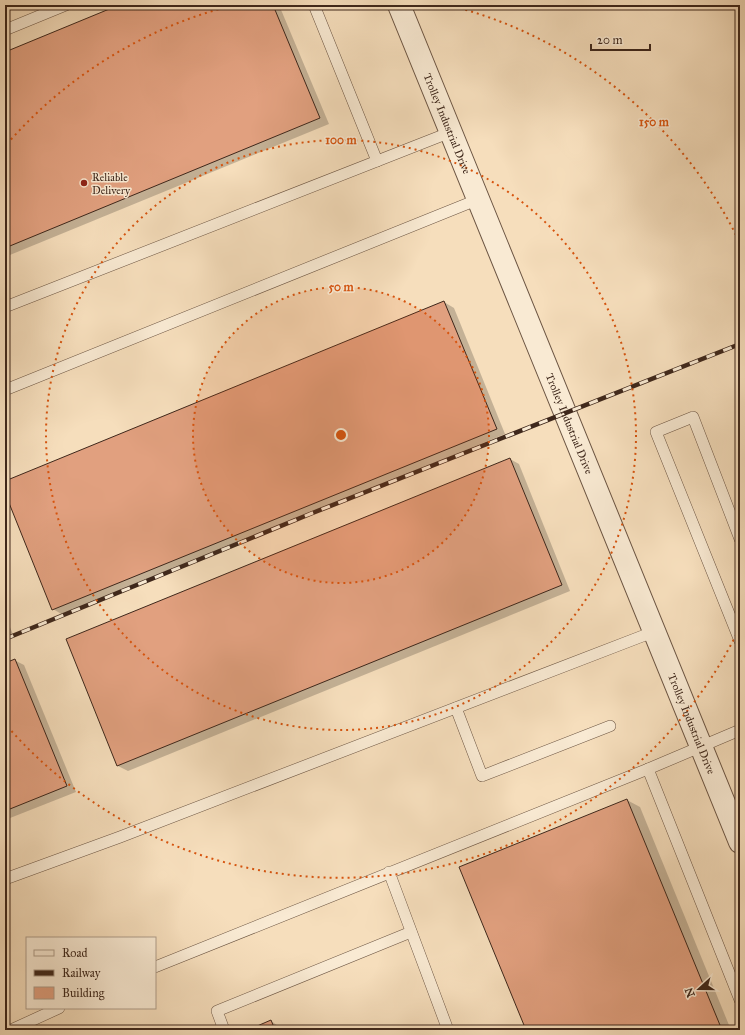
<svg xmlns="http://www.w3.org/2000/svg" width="745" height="1035" viewBox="0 0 745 1035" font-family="'IM FELL Great Primer',serif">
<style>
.shadow{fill:#0003}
.building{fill:#e1a07f;stroke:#3e271b}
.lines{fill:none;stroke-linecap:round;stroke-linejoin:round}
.service-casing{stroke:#6c5543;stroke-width:12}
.minor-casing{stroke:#6c5543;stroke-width:24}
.service{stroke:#f9ead3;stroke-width:11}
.minor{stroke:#f9ead3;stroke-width:22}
.rail-casing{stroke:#3e271b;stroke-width:4.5}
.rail{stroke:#f9ead3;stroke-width:3;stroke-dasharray:9;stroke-linecap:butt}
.ring{fill:none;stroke:#d7540e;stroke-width:2;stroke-dasharray:2 4}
.poi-dot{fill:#8f2418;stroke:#f9ead3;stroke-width:1.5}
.labels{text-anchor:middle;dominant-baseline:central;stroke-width:3;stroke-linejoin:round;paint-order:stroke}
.street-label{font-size:11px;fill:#3e271b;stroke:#f9ead3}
.poi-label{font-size:11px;fill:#3e271b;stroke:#f9ead3;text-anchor:start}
.centre{fill:#d7540e;stroke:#f9ead3;stroke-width:2}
.ring-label{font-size:12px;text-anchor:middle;font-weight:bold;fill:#d7540e;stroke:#f9ead3;stroke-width:3;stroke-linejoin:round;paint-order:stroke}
</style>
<rect width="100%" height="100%" fill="#f6debc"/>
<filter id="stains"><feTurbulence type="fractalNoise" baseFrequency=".005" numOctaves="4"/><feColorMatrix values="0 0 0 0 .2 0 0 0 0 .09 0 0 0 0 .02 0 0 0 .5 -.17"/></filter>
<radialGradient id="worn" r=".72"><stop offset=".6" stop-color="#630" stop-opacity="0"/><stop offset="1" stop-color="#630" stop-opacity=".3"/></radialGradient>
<g class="shadow">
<path d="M121 5H279L329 124 5 257V53Z"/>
<path d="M444 302 454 308 505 434 63 615 53 609 5 490V482Z"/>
<path d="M510 459 519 464 570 591 128 771 118 766Z"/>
<path d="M5 615 14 637 5 640Z"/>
<path d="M14 660 24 665 76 792 5 820V664Z"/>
<path d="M627 800 640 807 731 1030H527Z"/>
<path d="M271 1021 284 1030H250Z"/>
</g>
<g class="building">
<path d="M119 5H273L320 118 5 248V52Z"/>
<path d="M444 301 497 429 52 610 5 493V481Z"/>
<path d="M510 458 562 585 117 766 66 639Z"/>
<path d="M15 659 67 786 5 811V663Z"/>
<path d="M627 799 722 1030H526L459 867Z"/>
<path d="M271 1020 275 1030H248Z"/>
</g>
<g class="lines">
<g class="service-casing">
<g id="service">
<path d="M314 5 377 161"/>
<path d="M5 30 66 5"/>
<path d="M5 307 451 132"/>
<path d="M5 390 479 199"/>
<path d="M740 539 693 417 656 432 740 641"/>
<path d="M456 708 482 776 610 726"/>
<path d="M740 730 648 769 740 1000"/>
<path d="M389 872 448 1030"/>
<path d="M5 879 120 837 653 632"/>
<path d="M155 967 648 769"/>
<path d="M11 1030 59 1008"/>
<path d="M224 1030 217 1011 411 932"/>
</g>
</g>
<g class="minor-casing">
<g id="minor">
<path id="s1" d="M399 5 740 842"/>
</g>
</g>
<use href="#service" class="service"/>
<use href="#minor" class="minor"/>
<g class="rail-casing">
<path id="rail" d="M5 639 310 514 740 344"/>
</g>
<use href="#rail" class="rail"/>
</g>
<circle cx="341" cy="435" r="148" fill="#d7540e" fill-opacity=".12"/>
<g class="ring">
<circle cx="341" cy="435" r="148"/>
<circle cx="341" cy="435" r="295"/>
<path d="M739 629A443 443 0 0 1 7 726M7 144A443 443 0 0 1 234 5M448 5A443 443 0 0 1 739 241"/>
</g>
<circle class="poi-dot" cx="84" cy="183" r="4"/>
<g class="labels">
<g class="street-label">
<text stroke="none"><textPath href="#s1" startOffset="128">Trolley Industrial Drive</textPath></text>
<text stroke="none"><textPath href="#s1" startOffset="452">Trolley Industrial Drive</textPath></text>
<text stroke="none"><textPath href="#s1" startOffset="776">Trolley Industrial Drive</textPath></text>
</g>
<g class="poi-label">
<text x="92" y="177">Reliable<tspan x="92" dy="13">Delivery</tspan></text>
</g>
</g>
<circle cx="341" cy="435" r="6" class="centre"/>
<g class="ring-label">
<text x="654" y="126">150 m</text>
<text x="341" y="144">100 m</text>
<text x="341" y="291">50 m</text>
</g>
<rect width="745" height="1035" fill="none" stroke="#f6debc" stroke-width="20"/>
<rect x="6" y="6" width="733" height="1023" fill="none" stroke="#3e271b" stroke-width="2"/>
<rect x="10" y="10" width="725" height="1015" fill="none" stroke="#3e271b"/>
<rect x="26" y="937" width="130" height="72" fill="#f9ead3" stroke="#ae9c89"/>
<rect x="34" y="950" width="20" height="6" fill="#f9ead3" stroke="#ae9c89"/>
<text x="62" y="957" font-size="12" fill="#3e271b">Road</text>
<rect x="34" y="970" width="20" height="6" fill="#3e271b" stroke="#ae9c89"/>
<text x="62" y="977" font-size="12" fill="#3e271b">Railway</text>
<rect x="34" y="987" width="20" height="12" fill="#e1a07f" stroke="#ae9c89"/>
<text x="62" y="997" font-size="12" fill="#3e271b">Building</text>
<g transform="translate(699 989) rotate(249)" stroke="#f9ead3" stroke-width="3" paint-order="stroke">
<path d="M0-3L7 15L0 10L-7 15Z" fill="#3e271b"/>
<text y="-6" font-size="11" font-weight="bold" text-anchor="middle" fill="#3e271b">N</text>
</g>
<path d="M591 44v6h59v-6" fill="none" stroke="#3e271b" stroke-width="2"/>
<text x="597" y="44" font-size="12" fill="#3e271b" stroke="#f9ead3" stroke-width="3" paint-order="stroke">20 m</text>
<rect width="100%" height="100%" filter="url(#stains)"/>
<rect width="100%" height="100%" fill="url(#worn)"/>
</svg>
